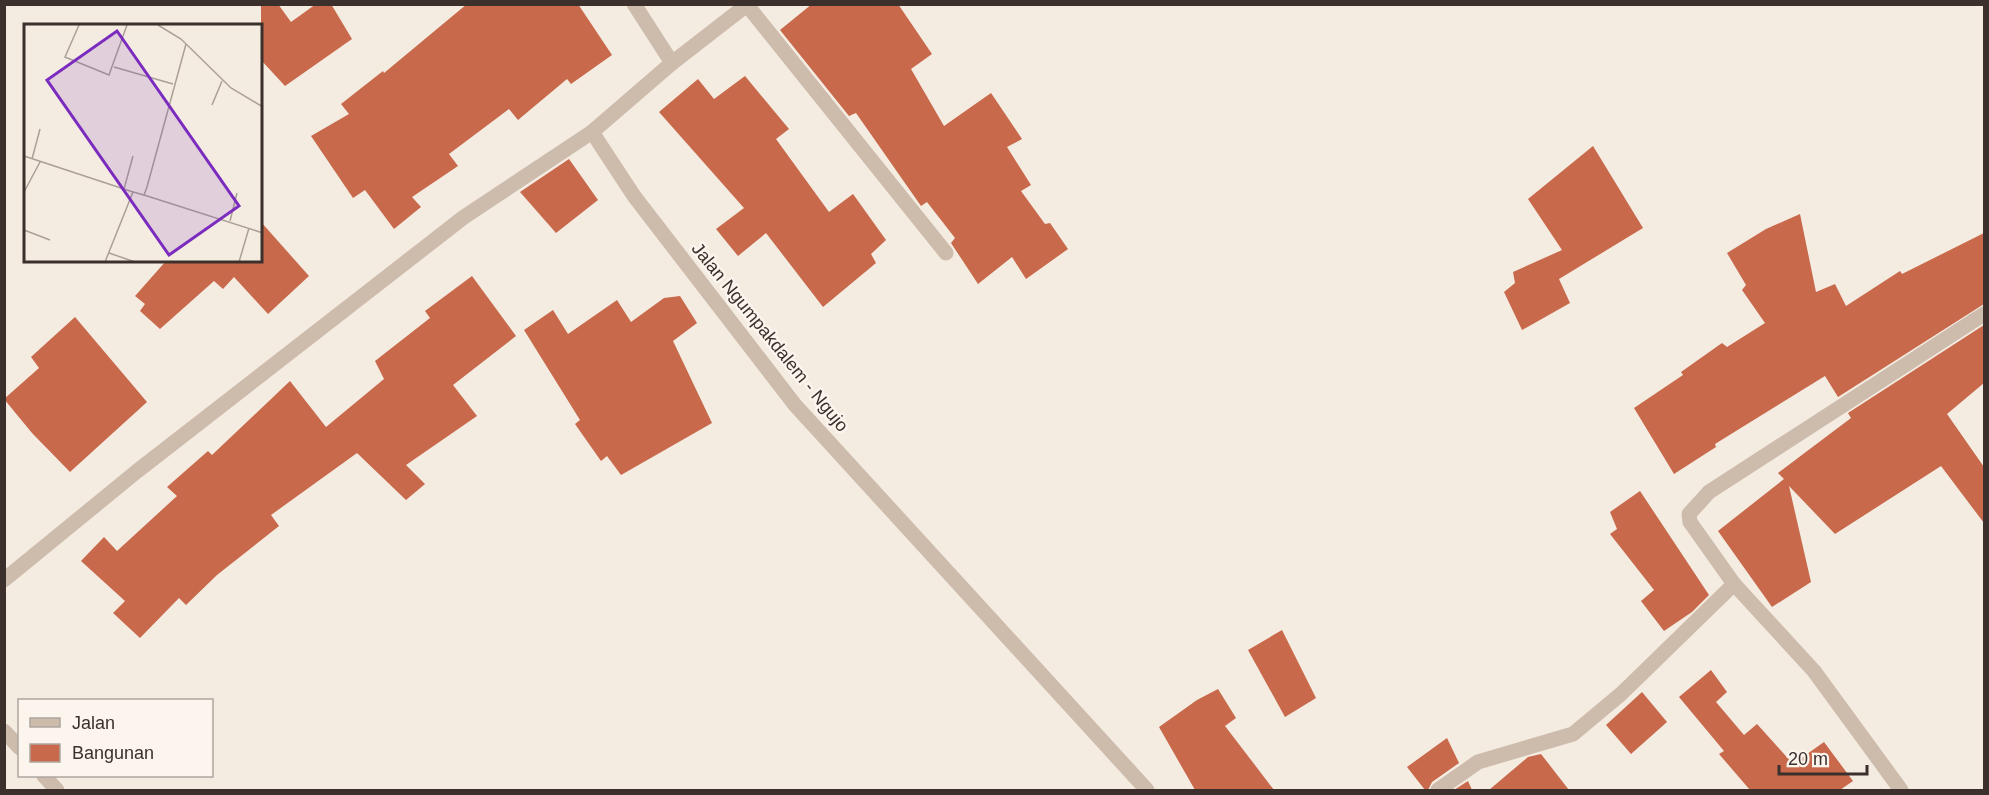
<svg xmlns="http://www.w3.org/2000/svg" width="1989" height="795" viewBox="0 0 1989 795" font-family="Helvetica,sans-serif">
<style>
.building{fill:#c8694b}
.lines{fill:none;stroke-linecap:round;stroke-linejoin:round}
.minor{stroke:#cdbbac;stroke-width:15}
.labels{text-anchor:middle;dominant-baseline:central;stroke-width:5;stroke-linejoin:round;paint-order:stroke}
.street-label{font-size:18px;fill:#3b302b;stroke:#fbf5ee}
.inset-road{fill:none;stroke:#aaa098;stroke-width:1.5}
.view{fill:#7b2cbf;fill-opacity:0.15;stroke:#7b2cbf;stroke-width:3}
.inset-edge{fill:none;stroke:#3b302b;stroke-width:3}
</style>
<rect width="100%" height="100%" fill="#f4ebe1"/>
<g class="building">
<path d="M261 4H278L291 22 316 4H331L352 39 285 86 261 60Z"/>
<path d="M467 4H578L612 55 571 84 567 79 518 120 509 109 449 154 458 166 412 197 421 207 394 229 365 190 353 198 311 136 349 114 341 104 383 71 384 73Z"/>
<path d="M812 4H898L932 54 911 69 944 126 991 93 1022 139 1007 147 1031 185 1021 191 1045 224 1050 223 1068 249 1026 279 1012 257 978 284 951 243 955 238 927 202 921 206 856 113 849 116 780 30Z"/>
<path d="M745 76 789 129 776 139 829 212 853 194 886 240 871 254 876 263 823 307 766 233 738 256 716 229 744 208 659 112 698 79 714 99Z"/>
<path d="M1593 146 1643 228 1559 279 1570 303 1522 330 1504 292 1515 283 1513 272 1562 250 1528 199Z"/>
<path d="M569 159 598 200 556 233 520 192Z"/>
<path d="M1800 214 1816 292 1835 284 1846 306 1900 271 1902 274 1984 233V304L1838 397 1825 376 1715 444 1716 447 1674 474 1634 408 1683 375 1681 372 1722 343 1727 347 1765 323 1742 290 1746 285 1727 253 1766 229Z"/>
<path d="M261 222 309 276 268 314 234 277 223 289 214 281 160 329 140 311 145 304 135 296 166 261H261Z"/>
<path d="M472 276 516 336 453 385 477 416 406 465 425 484 406 500 357 453 271 515 279 526 217 575 186 605 179 598 140 638 113 613 125 601 81 561 104 537 117 551 177 496 167 487 208 451 212 455 290 381 326 427 384 379 375 361 430 318 425 311Z"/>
<path d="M680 296 697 323 673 341 712 423 621 475 607 456 601 461 575 424 580 420 524 330 553 310 568 334 617 300 631 322 664 298Z"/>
<path d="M75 317 147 402 70 472 32 433 4 399 39 368 31 357Z"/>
<path d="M1984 325V383L1947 414 1984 467V523L1941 466 1835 534 1789 486 1811 582 1772 607 1718 531 1784 479 1778 473 1851 418 1848 413Z"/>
<path d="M1640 491 1709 595 1692 612 1664 631 1641 601 1654 590 1610 534 1617 529 1610 512Z"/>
<path d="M1282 630 1316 698 1285 717 1248 650Z"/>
<path d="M1711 670 1727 692 1716 702 1744 735 1757 724 1793 764 1824 742 1853 781 1840 790H1750L1719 754 1724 751 1679 697Z"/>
<path d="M1218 689 1236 718 1225 726 1274 790H1195L1159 727 1197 700Z"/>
<path d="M1642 692 1667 722 1631 754 1606 725Z"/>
<path d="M1447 738 1459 763 1432 782 1428 790H1425L1407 767Z"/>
<path d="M1541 754 1569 790H1489L1528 757Z"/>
<path d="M1468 781 1472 790H1454Z"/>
</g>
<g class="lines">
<g class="minor">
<path d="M634 4 672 63 592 132 634 196 795 405 1147 790"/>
<path d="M747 5 946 253"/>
<path d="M672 63 748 4"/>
<path d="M4 580 136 472 464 217 592 132"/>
<path d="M4 731 20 748"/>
<path d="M44 776 57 790"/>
<path d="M1438 790 1478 762 1573 734 1621 694 1734 584"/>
<path d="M1901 790 1814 671 1734 584 1690 522 1689 514 1709 492 1984 314"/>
</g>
</g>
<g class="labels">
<g class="street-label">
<text transform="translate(770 337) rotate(51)">Jalan Ngumpakdalem - Ngujo</text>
</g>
</g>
<g transform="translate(24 24)">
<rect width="238" height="238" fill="#f4ebe1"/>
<path class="inset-road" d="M55 1 41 33 85 51 103 1M134 1 157 15 207 64 239 83M90 43 149 60M188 81 198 57M0 132 109 168M8 135 16 105M100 165 109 132M0 168 16 138M120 171 239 209M206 197 213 169M0 206 26 216M85 229 111 238M81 238 109 168 120 171 123 163 162 20M215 238 225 204"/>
<path class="view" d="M93 7 215 182 145 231 23 56Z"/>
<rect width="238" height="238" class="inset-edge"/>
</g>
<rect width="1989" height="795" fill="none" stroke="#3b302b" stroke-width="12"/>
<rect x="18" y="699" width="195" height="78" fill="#fbf5ee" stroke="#aea6a0" stroke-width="1.5"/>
<rect x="30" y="718" width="30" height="9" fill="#cdbbac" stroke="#aea6a0" stroke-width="1.5"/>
<text x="72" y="729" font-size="18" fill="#3b302b">Jalan</text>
<rect x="30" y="744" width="30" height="18" fill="#c8694b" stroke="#aea6a0" stroke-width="1.5"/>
<text x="72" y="759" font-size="18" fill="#3b302b">Bangunan</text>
<path d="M1779 765v9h88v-9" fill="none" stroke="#3b302b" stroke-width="3"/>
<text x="1788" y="765" font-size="18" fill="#3b302b" stroke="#fbf5ee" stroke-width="4.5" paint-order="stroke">20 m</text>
</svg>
